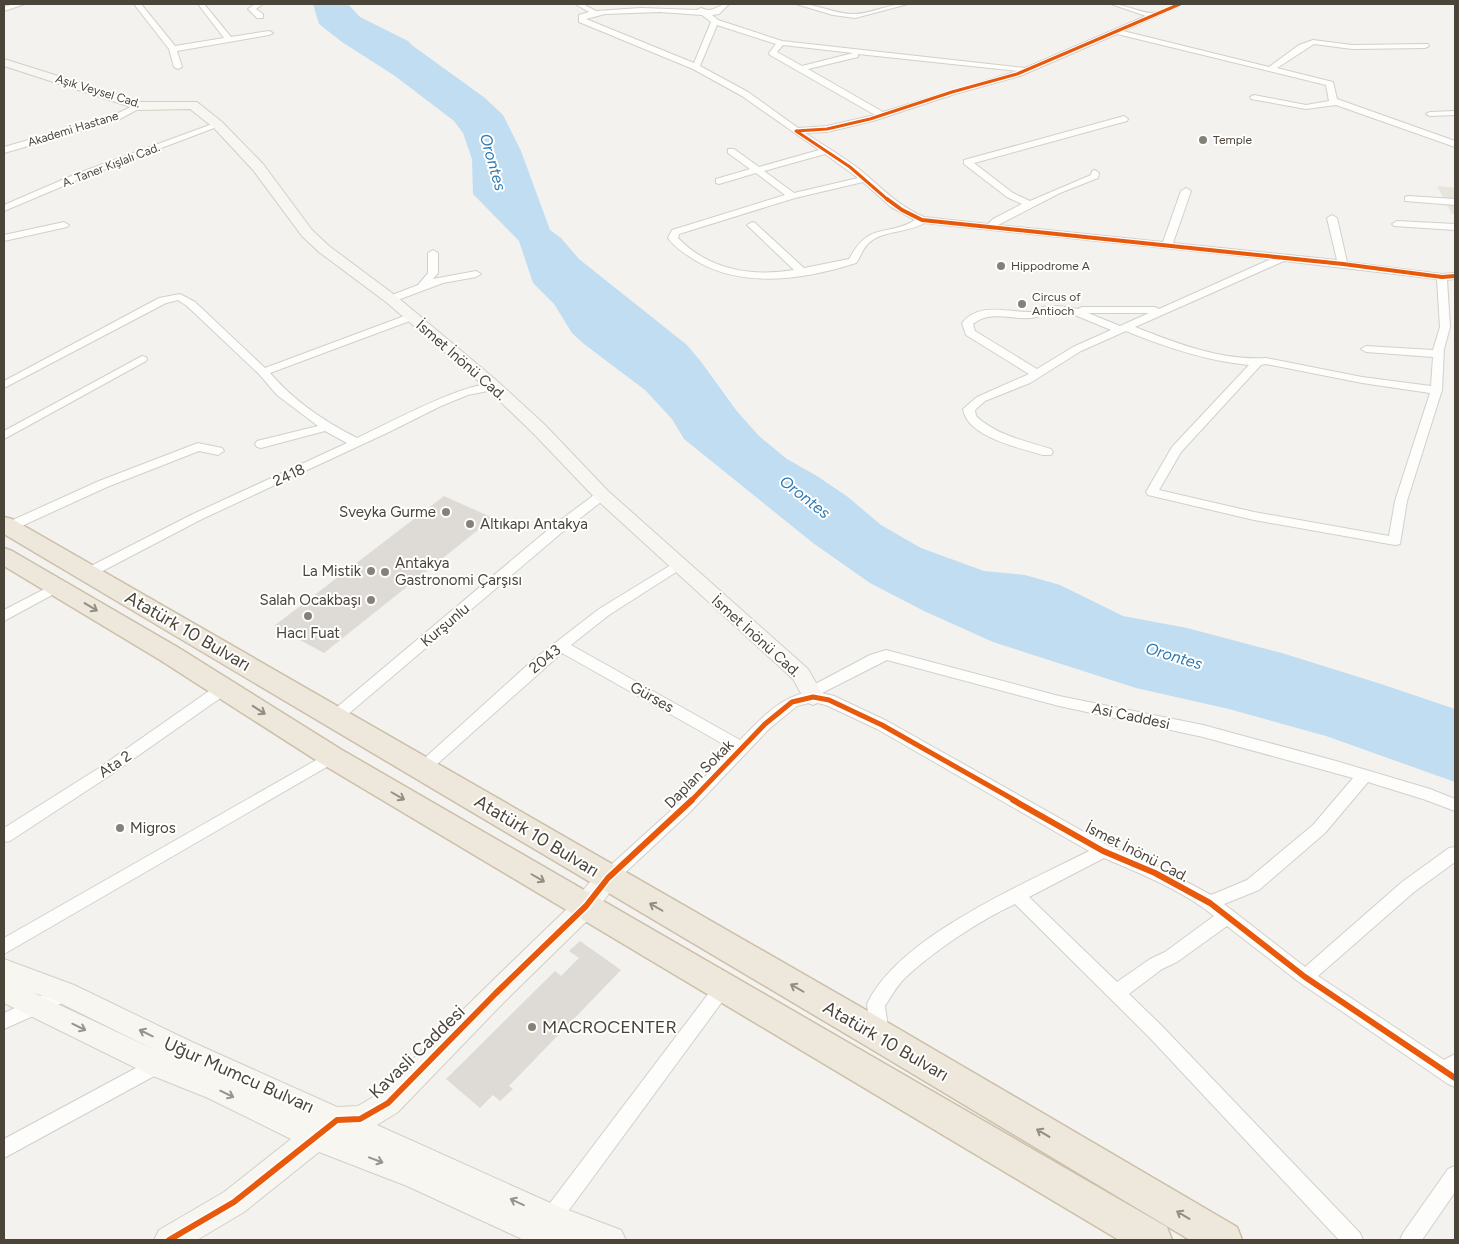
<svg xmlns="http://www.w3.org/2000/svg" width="1459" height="1244" viewBox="0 0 1459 1244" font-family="Figtree,sans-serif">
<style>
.residential{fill:#e7e4dc}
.water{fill:#c0ddf1}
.building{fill:#dedbd6}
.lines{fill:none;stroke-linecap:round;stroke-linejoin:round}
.street-casing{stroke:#d2d0cb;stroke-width:2}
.secondary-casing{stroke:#d3cfc5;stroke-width:2}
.highway-casing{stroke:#ccbfa9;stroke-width:3}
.street{fill:#fdfdfc;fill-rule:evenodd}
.secondary{fill:#f7f6f1;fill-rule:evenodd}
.highway{fill:#ede8db;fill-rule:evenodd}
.cycleway-far3-casing{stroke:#fff;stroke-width:5}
.cycleway-far2-casing{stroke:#fff;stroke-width:6}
.cycleway-far1-casing{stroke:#fff;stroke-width:8}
.cycleway-casing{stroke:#fff;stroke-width:9}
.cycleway-far3{stroke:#e8590c;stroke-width:3}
.cycleway-far2{stroke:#e8590c;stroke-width:4}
.cycleway-far1{stroke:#e8590c;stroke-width:5}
.cycleway{stroke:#e8590c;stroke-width:6}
.oneway{stroke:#948e82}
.oneway2{stroke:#98948c}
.poi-dot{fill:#868178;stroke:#fff;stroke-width:2}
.labels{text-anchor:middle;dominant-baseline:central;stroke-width:4;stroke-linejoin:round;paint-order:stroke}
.far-street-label{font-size:12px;fill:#4b4439;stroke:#fff}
.far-poi-label{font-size:12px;fill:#4b4439;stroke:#fff;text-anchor:start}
.street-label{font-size:15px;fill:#4b4439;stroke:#fff}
.poi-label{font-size:15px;fill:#4b4439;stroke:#fff;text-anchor:end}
.water-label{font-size:16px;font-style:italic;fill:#2e7ab2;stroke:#fff}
.near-street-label{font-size:18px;fill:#4b4439;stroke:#fff}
.near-poi-label{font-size:18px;fill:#4b4439;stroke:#fff;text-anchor:start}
</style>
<rect width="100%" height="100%" fill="#f4f2ee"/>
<path class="residential" d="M1437 186 1455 188V214H1452Z"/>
<path class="water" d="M313 4H348L360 17 408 41 413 46 485 98 503 115 521 151 550 230 561 238 579 259 687 345 702 363 736 410 759 436 787 459 817 476 848 497 881 525 921 548 984 571 1025 575 1060 585 1123 616 1187 628 1285 654 1381 684 1455 709V782L1326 736 1229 709 1136 688 993 642 924 611 870 583 813 543 684 439 672 419 645 390 584 344 572 333 554 304 533 283 519 241 473 194 472 159 463 133 454 121 395 76 342 42 319 24Z"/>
<g class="building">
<path d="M444 496 493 518 324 653 274 626Z"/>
<path d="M580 941 621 970 509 1086 513 1089 500 1101 493 1095 480 1108 446 1079 555 971 561 976 579 958 569 951Z"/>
</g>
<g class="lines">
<g class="street-casing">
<g id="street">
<path d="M14 4H25L4 11V7Z"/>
<path d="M134 4H141L175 46 224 38 198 4H204L231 37 269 31 273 33 269 35 177 51 182 67 178 69 174 67 169 49Z"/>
<path d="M255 4H263L256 9 263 14V18H257L248 9Z"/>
<path d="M575 4H583L596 11 641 8 697 10 701 8C715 14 716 4 729 4L719 14 712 15 718 20 782 41 1025 68 1146 16 1111 4C1124 4 1144 14 1153 13 1164 11 1172 4 1183 4L1123 31 1269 67 1299 45 1313 40 1352 45 1428 44 1429 46 1425 48 1352 49 1314 44 1277 68 1333 82 1337 99 1455 141V147L1336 105 1306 109 1251 99 1250 97 1254 95 1306 105 1329 101 1326 85 1117 34 1020 76 955 94 873 121 827 132 805 133C823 145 842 156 859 169 881 187 898 206 924 217L988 224 993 219 1022 204 1007 197 964 164V160L1124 116 1128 119 1127 121 974 163 1013 193 1030 201 1091 175 1092 171 1095 170 1099 173 1098 178 1060 193 998 225 1163 242 1181 191 1186 188 1191 191 1173 243 1337 260 1327 218 1332 215 1337 218 1347 262 1442 274 1455 273V279L1447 280 1450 327 1444 349 1442 390 1407 501 1400 544 1395 545 1254 520 1148 495 1146 492 1172 447 1249 365C1206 361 1165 347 1126 331L1081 351 1030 383 985 401 975 410 976 416C996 435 1025 441 1051 449L1053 452 1051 455H1043C1020 448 967 437 963 409L977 397 1029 374 966 335 962 323C980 301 1008 313 1032 312 1036 311 1039 308 1043 307 1052 305 1068 306 1078 309L1082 307H1155L1159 309 1271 259 924 223C907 234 880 229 866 246 862 251 860 258 856 263 806 279 746 289 698 262 687 255 676 249 668 238L672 230 785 195 756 173 719 184 716 183V179L750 169 728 153V149H734L759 167 819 150 742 96 693 69 579 22V15L589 12ZM660 12 702 15 711 22 694 63 586 19 605 14ZM717 25 776 44 769 53 770 55 875 115 827 126 798 128 748 92 700 66ZM783 45 853 53 802 66 777 52ZM858 54 1018 71 883 112 808 69 858 57ZM825 154 858 178 794 193 764 171ZM863 182 891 207 915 220C886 238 870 220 849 259L804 268 755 223 752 222 747 225 749 227 794 270C752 277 709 270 678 238L679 234 795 198ZM1284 261 1437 279 1440 327 1433 350 1366 346 1361 349 1366 352 1433 357 1431 386 1362 377 1266 358C1221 361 1176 343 1135 327ZM1046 313H1070L1111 330 1073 347 1037 369 975 331 973 324C995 306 1024 327 1046 313ZM1088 313H1149L1120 326ZM1266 364 1362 383 1430 393 1395 501 1389 536 1254 512 1159 490 1181 452 1261 365Z"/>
<path d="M796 4C816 3 834 14 854 14 872 14 889 3 908 4L855 18 833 15Z"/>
<path d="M137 104 144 106 118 120 4 153V147L112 116Z"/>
<path d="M1455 111V115L1430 116 1426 114 1430 112Z"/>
<path d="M215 123 222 125 82 178 4 211V205L76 174Z"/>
<path d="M1408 196 1455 199V205L1405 201V197Z"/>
<path d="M1397 221 1455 224V230L1394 226 1392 224Z"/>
<path d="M64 222 69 225 67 227 4 241V235Z"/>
<path d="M433 250 438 253V273L433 279 476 271 481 274 476 277 443 283 395 301H387L386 299 387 297 418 285 428 273V253Z"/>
<path d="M180 294 195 302 265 368 407 315H415L416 317 415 319 270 373C294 401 325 422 357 438 378 429 483 371 499 387L497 389 468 395 441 406 389 432 202 519 93 576H83L81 573 83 570 193 514 347 443 325 431 261 448 257 447 255 444 257 441 318 426 277 395 259 374 187 306 178 300 166 303 4 388V381L159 298Z"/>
<path d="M142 356 146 357 147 359 146 361 4 439V431Z"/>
<path d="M198 443 222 448 224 451 218 455 199 451 107 487 13 530H4V524L99 481Z"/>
<path d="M602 491 608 495 606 498 560 534 340 721 335 722 330 721 328 717 330 713 550 528 598 492Z"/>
<path d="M679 560 686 564 684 567 609 615 571 645 740 740C759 721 778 699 804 693L806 689 870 655 886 650 1059 696 1203 725 1336 761 1430 789 1455 799V811L1426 800 1368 782 1325 833 1259 890 1224 904 1305 967 1402 882 1449 848 1455 847V862L1414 892 1318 976 1444 1060 1455 1054V1087L1448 1084 1299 982 1227 926 1177 962 1162 969 1129 994 1161 1025 1360 1233 1363 1240H1339L1149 1037 1015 904C980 920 934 951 906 977 897 985 891 997 885 1006L889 1035 886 1041 880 1043 874 1041 871 1035 867 1004C898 937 1024 884 1089 851L877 729 826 705 813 702 797 706 770 728 690 812 614 883 608 885 602 883 600 878 602 873 678 804 732 749 562 653 427 773 422 775 417 773 414 769 417 765 533 660 599 609ZM887 660 1059 706 1203 737 1353 778 1313 825 1247 880 1211 895 1161 868 1109 846 887 721 834 696 822 693ZM1104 858C1141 874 1182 890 1214 916L1165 952 1150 959 1117 982 1029 897Z"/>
<path d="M58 582 63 583 65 586 63 589 4 621V610Z"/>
<path d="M224 683 229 684 231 688 229 692 109 776 10 841 4 842V828L99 768 219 684Z"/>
<path d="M332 751 337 753 340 757 337 761 4 954V938Z"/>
<path d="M724 978 730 981 733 986 730 991 558 1225 551 1228 544 1225 541 1218 544 1211 718 981Z"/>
<path d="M65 985 71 987 74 993 71 999 4 1029V1013Z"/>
<path d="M160 1055 167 1057 169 1063 167 1069 4 1158V1139Z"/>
<path d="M1455 1166V1192L1422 1240H1400L1403 1233 1448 1169Z"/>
</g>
</g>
<g class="secondary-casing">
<g id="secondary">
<path d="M4 59 141 102H197L222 122 263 164 312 230 329 246 396 296 496 380 545 425 608 491 808 669 824 697 820 702 813 705 806 702 793 679 596 499 533 433 484 386 386 302 319 252 302 236 253 170 214 128 190 109 140 110 4 66Z"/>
<path d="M608 868 616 871 620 878 595 913 504 1002 398 1112 377 1125 555 1205 621 1230 626 1240H524L407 1186 319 1152 244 1212 197 1240H154L159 1230 224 1192 291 1139 208 1098 148 1074 4 1003V959L74 985 192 1042 337 1107 358 1106 378 1094C442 1030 506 967 571 905 583 893 592 874 608 868ZM32 992 56 1001 153 1049Z"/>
</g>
</g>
<g class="highway-casing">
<g id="highway">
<path d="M4 517 12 519 892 1025 1237 1227 1242 1240H1190L868 1047 4 534Z"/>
<path d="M4 548 12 551 179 648 342 750 1167 1227 1172 1240H1119L322 764 160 660 4 566Z"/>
</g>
</g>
<use href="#street" class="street"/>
<use href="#secondary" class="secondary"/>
<use href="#highway" class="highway"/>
<g class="cycleway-far3-casing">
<path id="cycleway-far3" d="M888 200 850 167 796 131 827 129 870 119 952 92 1017 74 1180 4"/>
</g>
<g class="cycleway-far2-casing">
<path id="cycleway-far2" d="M887 199 902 210 922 220 1343 264 1442 277 1455 276"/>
</g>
<g class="cycleway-far1-casing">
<path id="cycleway-far1" d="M691 801 765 724 792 702 813 697 829 700 882 725 1016 801"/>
</g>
<g class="cycleway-casing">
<g id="cycleway">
<path d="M1013 800 1103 851 1155 873 1210 903 1305 977 1455 1078"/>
<path d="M169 1240 234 1202 337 1120 360 1119 388 1103 495 994 586 906 608 878 692 800"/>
</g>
</g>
<use href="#cycleway-far3" class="cycleway-far3"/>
<use href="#cycleway-far2" class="cycleway-far2"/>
<use href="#cycleway-far1" class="cycleway-far1"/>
<use href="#cycleway" class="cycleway"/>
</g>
<defs><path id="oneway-shaft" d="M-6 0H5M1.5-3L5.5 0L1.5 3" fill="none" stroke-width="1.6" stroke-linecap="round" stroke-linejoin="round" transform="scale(1.25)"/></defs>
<g class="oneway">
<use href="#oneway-shaft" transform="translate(91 607) rotate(31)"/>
<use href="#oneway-shaft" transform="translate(259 710) rotate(33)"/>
<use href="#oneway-shaft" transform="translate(398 796) rotate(30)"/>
<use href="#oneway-shaft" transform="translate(538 878) rotate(30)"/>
<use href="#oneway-shaft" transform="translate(656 907) rotate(-150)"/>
<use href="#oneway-shaft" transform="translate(797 988) rotate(-150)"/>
<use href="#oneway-shaft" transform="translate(1043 1133) rotate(-149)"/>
<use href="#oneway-shaft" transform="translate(1183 1215) rotate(-149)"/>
</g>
<g class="oneway2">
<use href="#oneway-shaft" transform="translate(79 1027) rotate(26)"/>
<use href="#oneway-shaft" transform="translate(146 1033) rotate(-154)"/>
<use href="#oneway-shaft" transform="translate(227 1094) rotate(26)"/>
<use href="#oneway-shaft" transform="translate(376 1160) rotate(21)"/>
<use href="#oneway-shaft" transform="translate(517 1202) rotate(-155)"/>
</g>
<g class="poi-dot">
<circle cx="1203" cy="140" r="5"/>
<circle cx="1001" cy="266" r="5"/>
<circle cx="1022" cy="304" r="5"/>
<circle cx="446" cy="512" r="5"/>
<circle cx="470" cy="524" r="5"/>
<circle cx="371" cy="571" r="5"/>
<circle cx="385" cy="572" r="5"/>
<circle cx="371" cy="600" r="5"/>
<circle cx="308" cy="616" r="5"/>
<circle cx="120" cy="828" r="5"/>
<circle cx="532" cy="1027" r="5"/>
</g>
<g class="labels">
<g class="far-street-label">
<text transform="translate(98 91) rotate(17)">Aşık Veysel Cad.</text>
<text transform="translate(73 129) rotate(-17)">Akademi Hastane</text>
<text transform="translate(111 165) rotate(-21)">A. Taner Kışlalı Cad.</text>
</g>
<g class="far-poi-label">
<text x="1213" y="140">Temple</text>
<text x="1011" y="266">Hippodrome A</text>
<text x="1032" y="297">Circus of<tspan x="1032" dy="14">Antioch</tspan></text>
</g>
<g class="street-label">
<text transform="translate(461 360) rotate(41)">İsmet İnönü Cad.</text>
<text transform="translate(289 475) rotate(-25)">2418</text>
<text transform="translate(445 625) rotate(-40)">Kurşunlu</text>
<text transform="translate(756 636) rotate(42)">İsmet İnönü Cad.</text>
<text transform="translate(545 659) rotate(-39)">2043</text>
<text transform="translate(652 697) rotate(29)">Gürses</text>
<text transform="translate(1131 716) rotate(12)">Asi Caddesi</text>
<text transform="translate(115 764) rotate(-34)">Ata 2</text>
<text transform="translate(699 774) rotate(-45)">Daplan Sokak</text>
<text transform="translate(1137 852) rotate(27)">İsmet İnönü Cad.</text>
</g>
<g class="poi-label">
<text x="436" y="512">Sveyka Gurme</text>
<text x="480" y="524" text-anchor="start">Altıkapı Antakya</text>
<text x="395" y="563" text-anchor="start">Antakya<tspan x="395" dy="17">Gastronomi Çarşısı</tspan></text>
<text x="361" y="571">La Mistik</text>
<text x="361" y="600">Salah Ocakbaşı</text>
<text x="308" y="633" text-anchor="middle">Hacı Fuat</text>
<text x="130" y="828" text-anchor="start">Migros</text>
</g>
<g class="water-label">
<text transform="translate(493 162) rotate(74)">Orontes</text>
<text transform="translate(805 497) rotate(38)">Orontes</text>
<text transform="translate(1174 656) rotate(17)">Orontes</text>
</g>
<g class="near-street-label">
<text transform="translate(188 631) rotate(30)">Atatürk 10 Bulvarı</text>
<text transform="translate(537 836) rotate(31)">Atatürk 10 Bulvarı</text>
<text transform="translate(886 1041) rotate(30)">Atatürk 10 Bulvarı</text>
<text transform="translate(417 1052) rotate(-44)">Kavasli Caddesi</text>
<text transform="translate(239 1075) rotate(24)">Uğur Mumcu Bulvarı</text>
</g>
<g class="near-poi-label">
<text x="542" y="1027">MACROCENTER</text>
</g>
</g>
<rect width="1459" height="1244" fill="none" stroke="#4b4439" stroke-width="10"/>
</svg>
